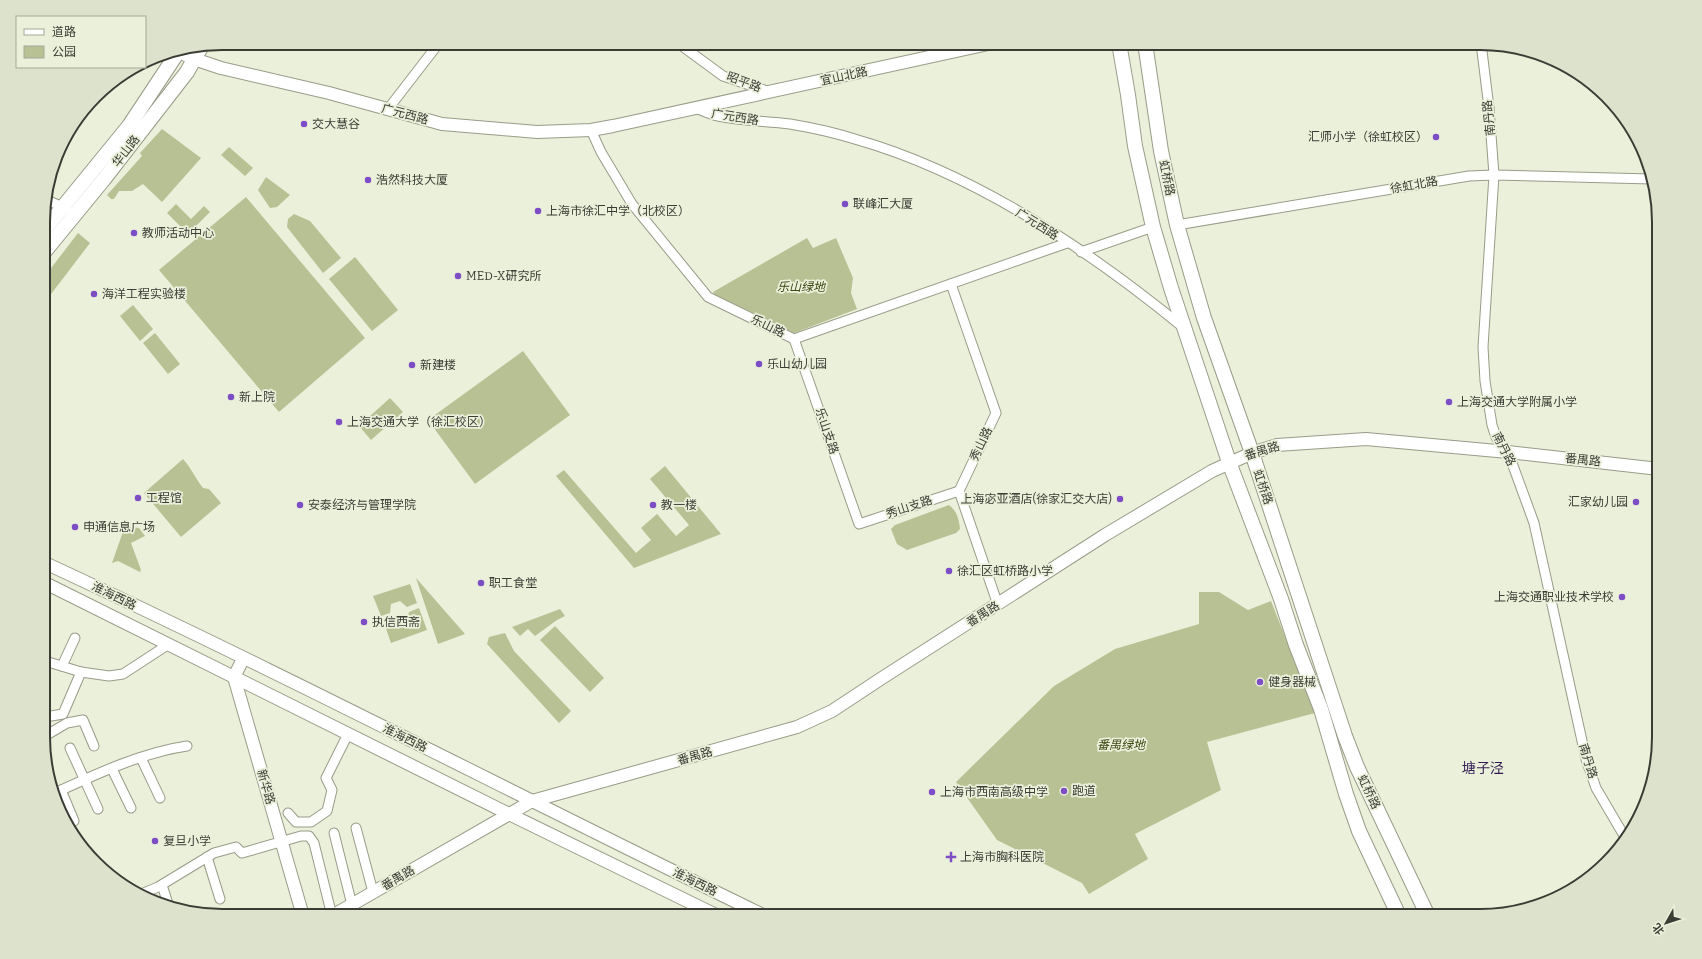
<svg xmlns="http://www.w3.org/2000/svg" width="1702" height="959" viewBox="0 0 1702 959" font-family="Bitter,'Noto Sans SC',serif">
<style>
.green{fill:#b7c194}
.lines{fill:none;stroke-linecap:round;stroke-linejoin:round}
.street-casing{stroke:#989c88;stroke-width:11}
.secondary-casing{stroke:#989c88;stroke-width:14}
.primary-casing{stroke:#989c88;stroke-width:16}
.street{stroke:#fff;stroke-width:9}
.secondary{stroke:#fff;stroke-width:12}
.primary{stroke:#fff;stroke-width:14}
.poi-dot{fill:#7c4dc5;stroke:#ebf0da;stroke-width:1.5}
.labels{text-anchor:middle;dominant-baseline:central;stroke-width:3.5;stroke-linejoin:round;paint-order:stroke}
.street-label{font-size:12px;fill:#3b3d35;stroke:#ebf0da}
.poi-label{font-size:12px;fill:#3b3d35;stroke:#ebf0da;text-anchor:start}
.park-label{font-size:12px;font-style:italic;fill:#3d4611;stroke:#ebf0da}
.quarter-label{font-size:14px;fill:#321b54;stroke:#ebf0da}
.rim{fill:none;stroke:#3b3d35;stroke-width:2}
</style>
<rect width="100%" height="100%" fill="#ebf0da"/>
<g class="green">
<path d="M162 129 201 158 162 202 143 184 132 191H119L114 199H111L107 195 142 156 140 153Z"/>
<path d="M229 147 253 168 245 176 221 155Z"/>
<path d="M266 177 290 195 277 207 270 208 258 190Z"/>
<path d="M246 197 365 338 279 412 159 270Z"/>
<path d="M176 204 191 219 204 206 210 212 188 234 167 213Z"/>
<path d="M294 214 310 221 341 258 323 273 287 227 288 219Z"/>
<path d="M78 233 90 243 45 302V276Z"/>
<path d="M807 238 813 248 836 238 853 278 851 293 857 309 794 333 715 295 713 292Z"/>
<path d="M355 257 398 310 372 331 329 279Z"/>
<path d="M133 305 153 329 140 341 120 316Z"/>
<path d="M155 333 180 364 168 374 143 343Z"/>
<path d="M523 351 570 415 475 484 428 420Z"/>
<path d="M390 398 403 412 371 440 359 426Z"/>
<path d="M183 459C192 469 195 478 203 488L209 489 221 503 181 537 144 493Z"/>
<path d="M665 466 721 534 634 568 556 476 564 470 636 553 651 540 641 528 657 514 676 536 689 525 650 479Z"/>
<path d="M949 505C957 511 959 519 960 529L956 533 907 550 897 544 891 529 895 525Z"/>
<path d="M125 526 139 528 145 536 131 543 141 570 140 572 118 561 112 563Z"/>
<path d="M416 578 465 634 438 644Z"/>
<path d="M410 584 417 603 407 607 400 601 391 604 390 613 381 616 373 596Z"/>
<path d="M1199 592H1219L1248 610 1271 601 1315 713 1207 742 1221 790 1135 834 1148 859 1089 894 1082 883 997 840 956 782 1054 686 1115 649 1199 624Z"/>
<path d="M419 608 427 630 391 643 383 620 391 617 399 624 407 620 409 612Z"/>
<path d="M560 609 565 616 557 620 535 636 528 629 520 636 512 627Z"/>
<path d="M555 626 604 678 590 692 540 640Z"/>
<path d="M505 633 514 651 571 711 559 723 487 644 489 637Z"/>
</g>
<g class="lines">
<g class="street-casing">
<g id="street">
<path d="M678 43 723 76 770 92"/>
<path d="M1481 43 1489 108 1494 175 1483 347 1485 381 1492 425 1496 437 1508 452 1534 523 1586 759 1596 788 1626 839"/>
<path d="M696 108C703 111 711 115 718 116 742 121 767 121 790 124 814 128 836 133 858 140 976 174 1090 251 1184 328"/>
<path d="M388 109 439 43"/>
<path d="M591 130 601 152 632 204 708 297 794 339 1067 243"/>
<path d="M45 199 67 209"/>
<path d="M1177 225 1469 176 1494 175 1652 179"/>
<path d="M1081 252 1153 227"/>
<path d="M951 284 996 413 959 491 998 605"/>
<path d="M794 339 859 524 959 491"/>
<path d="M45 661 81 672 63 714 45 717"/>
<path d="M62 666 75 638"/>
<path d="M81 672 109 676 123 674 169 644"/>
<path d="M45 736 67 723 83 720 94 746"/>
<path d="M70 748 98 809"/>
<path d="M141 758 160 798"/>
<path d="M112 769 131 808"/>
<path d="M61 790 74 821"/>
<path d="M57 792C96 774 144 752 187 746"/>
<path d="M288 813 296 822H311L327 811 332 790 326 778 348 734"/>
<path d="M356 828 373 892"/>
<path d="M334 833 352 905"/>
<path d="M207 857 220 899"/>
<path d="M162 885 169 907"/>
<path d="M139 895 158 887 214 853 236 847 242 853 301 836H309L314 843 332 916"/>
</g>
</g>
<g class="secondary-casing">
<g id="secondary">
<path d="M179 52 194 59 221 68 329 93 442 124 537 132 591 130 613 126 993 43"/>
<path d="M45 563C287 675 524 799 765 916"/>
<path d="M45 583 509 814 718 916"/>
<path d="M243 659 234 677 303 916"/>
<path d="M332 916 532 801 797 727 832 711 882 678 1105 535 1212 471 1252 453 1277 445 1366 439 1508 452 1659 469"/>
</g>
</g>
<g class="primary-casing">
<g id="primary">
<path d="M1119 43 1128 95 1135 146 1153 227 1171 288 1229 462 1281 599 1296 645 1321 709 1346 794 1359 831 1399 916"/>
<path d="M1145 43 1161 151 1177 225 1204 318 1252 453 1345 736 1357 767 1428 916"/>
<path d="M45 229 129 126 178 52"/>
<path d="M45 251 104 179 187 72 201 47"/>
</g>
</g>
<use href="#street" class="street"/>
<use href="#secondary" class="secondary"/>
<use href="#primary" class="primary"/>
</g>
<g class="poi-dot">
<circle cx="304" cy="124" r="4"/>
<circle cx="1436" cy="137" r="4"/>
<circle cx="368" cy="180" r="4"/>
<circle cx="845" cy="204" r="4"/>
<circle cx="538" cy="211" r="4"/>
<circle cx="134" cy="233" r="4"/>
<circle cx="458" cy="276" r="4"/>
<circle cx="94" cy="294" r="4"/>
<circle cx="759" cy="364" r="4"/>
<circle cx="412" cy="365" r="4"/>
<circle cx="231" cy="397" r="4"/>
<circle cx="1449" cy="402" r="4"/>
<circle cx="339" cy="422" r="4"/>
<circle cx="138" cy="498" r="4"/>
<circle cx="1120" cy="499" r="4"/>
<circle cx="1636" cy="502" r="4"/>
<circle cx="300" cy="505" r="4"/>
<circle cx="653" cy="505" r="4"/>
<circle cx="75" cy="527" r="4"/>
<circle cx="949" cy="571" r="4"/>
<circle cx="481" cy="583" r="4"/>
<circle cx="1622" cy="597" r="4"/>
<circle cx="364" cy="622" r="4"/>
<circle cx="1260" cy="682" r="4"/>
<circle cx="1064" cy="791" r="4"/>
<circle cx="932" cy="792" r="4"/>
<circle cx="155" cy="841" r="4"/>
<path d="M949 851h4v4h4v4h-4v4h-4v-4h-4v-4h4z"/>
</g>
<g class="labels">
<g class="street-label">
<text transform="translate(844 76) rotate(-12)">宜山北路</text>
<text transform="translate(744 82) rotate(20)">昭平路</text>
<text transform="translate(405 114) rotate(15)">广元西路</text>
<text transform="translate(735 117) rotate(9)">广元西路</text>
<text transform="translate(1489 118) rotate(-96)">南丹路</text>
<text transform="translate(126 151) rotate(-52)">华山路</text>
<text transform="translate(1167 178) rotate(78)">虹桥路</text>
<text transform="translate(1414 185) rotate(-10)">徐虹北路</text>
<text transform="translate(1037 224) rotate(32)">广元西路</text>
<text transform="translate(768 326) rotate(26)">乐山路</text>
<text transform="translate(827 431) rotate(71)">乐山支路</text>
<text transform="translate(981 444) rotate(-65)">秀山路</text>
<text transform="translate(1504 449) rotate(63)">南丹路</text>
<text transform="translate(1262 451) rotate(-17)">番禺路</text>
<text transform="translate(1583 460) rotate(6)">番禺路</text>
<text transform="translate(1263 487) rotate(71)">虹桥路</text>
<text transform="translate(909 507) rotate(-18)">秀山支路</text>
<text transform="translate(114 596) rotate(26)">淮海西路</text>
<text transform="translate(983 614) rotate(-32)">番禺路</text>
<text transform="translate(405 738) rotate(26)">淮海西路</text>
<text transform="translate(695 756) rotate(-16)">番禺路</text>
<text transform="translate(1588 761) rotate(73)">南丹路</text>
<text transform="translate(266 787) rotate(74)">新华路</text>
<text transform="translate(1369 792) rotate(64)">虹桥路</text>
<text transform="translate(398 878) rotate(-30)">番禺路</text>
<text transform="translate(695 882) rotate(26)">淮海西路</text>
</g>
<g class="poi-label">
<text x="312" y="124">交大慧谷</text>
<text x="1428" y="137" text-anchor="end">汇师小学（徐虹校区）</text>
<text x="376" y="180">浩然科技大厦</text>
<text x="853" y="204">联峰汇大厦</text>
<text x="546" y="211">上海市徐汇中学（北校区）</text>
<text x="142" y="233">教师活动中心</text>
<text x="466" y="276">MED-X研究所</text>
<text x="102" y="294">海洋工程实验楼</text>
<text x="767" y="364">乐山幼儿园</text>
<text x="420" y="365">新建楼</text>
<text x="239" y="397">新上院</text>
<text x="1457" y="402">上海交通大学附属小学</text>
<text x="347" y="422">上海交通大学（徐汇校区）</text>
<text x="146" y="498">工程馆</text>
<text x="1112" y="499" text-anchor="end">上海宓亚酒店(徐家汇交大店)</text>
<text x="1628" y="502" text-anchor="end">汇家幼儿园</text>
<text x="308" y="505">安泰经济与管理学院</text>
<text x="661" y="505">教一楼</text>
<text x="83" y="527">申通信息广场</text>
<text x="957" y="571">徐汇区虹桥路小学</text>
<text x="489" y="583">职工食堂</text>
<text x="1614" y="597" text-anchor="end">上海交通职业技术学校</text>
<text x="372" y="622">执信西斋</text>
<text x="1268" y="682">健身器械</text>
<text x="1072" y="791">跑道</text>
<text x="940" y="792">上海市西南高级中学</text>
<text x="163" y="841">复旦小学</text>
<text x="960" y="857">上海市胸科医院</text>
</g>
<g class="park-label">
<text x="801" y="287">乐山绿地</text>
<text x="1121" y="745">番禺绿地</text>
</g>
<g class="quarter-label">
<text x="1483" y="768">塘子泾</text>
</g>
</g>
<path d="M0 0H1702V959H0ZM222 50H1480A172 172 0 0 1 1652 222V737A172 172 0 0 1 1480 909H222A172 172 0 0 1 50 737V222A172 172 0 0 1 222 50Z" fill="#dde2cd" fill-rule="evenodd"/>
<path class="rim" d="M222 50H1480A172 172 0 0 1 1652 222V737A172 172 0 0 1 1480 909H222A172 172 0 0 1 50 737V222A172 172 0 0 1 222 50Z"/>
<rect x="16" y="16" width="130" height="52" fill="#ebf0da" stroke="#a5a898"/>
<rect x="24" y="29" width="20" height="6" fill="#ffffff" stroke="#a5a898"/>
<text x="52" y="36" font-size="12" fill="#3b3d35">道路</text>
<rect x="24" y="46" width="20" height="12" fill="#b7c194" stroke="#a5a898"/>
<text x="52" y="56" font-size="12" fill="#3b3d35">公园</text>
<g transform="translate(1666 923) rotate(231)" stroke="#ebf0da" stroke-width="3" paint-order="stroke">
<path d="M0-3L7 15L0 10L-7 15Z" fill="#3b3d35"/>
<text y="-6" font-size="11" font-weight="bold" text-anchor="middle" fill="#3b3d35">北</text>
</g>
</svg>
